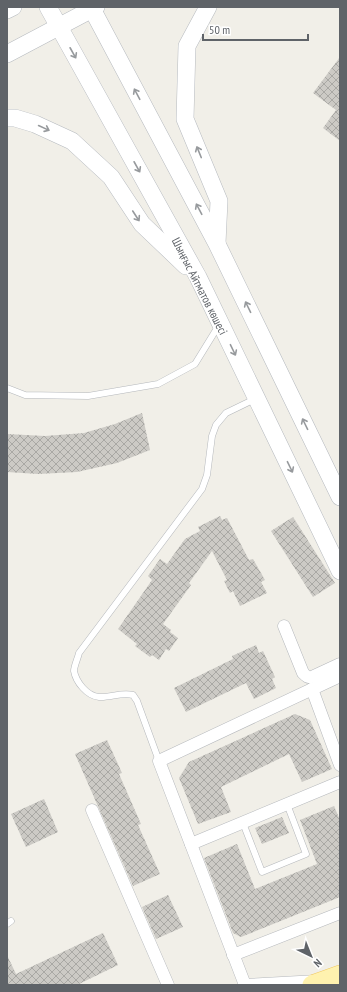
<svg xmlns="http://www.w3.org/2000/svg" width="347" height="992" viewBox="0 0 347 992" font-family="'PT Sans Narrow',sans-serif">
<style>
.building{fill:url(#building-cross-hatch)}
.lines{fill:none;stroke-linecap:round;stroke-linejoin:round}
.service-casing{stroke:#b5b8bc;stroke-width:7}
.minor-casing{stroke:#b5b8bc;stroke-width:13}
.secondary-casing{stroke:#b6babf;stroke-width:18}
.primary-casing{stroke:#f2c960;stroke-width:20}
.service{stroke:#fff;stroke-width:6}
.minor{stroke:#fff;stroke-width:12}
.secondary{stroke:#fff;stroke-width:17}
.primary{stroke:#fff2af;stroke-width:19}
.oneway{stroke:#979a9d}
.labels{text-anchor:middle;dominant-baseline:central;stroke-width:3;stroke-linejoin:round;paint-order:stroke}
.street-label{font-size:12px;fill:#5f6368;stroke:#fff}
</style>
<defs>
<pattern id="building-cross-hatch" width="8" height="8" patternUnits="userSpaceOnUse"><rect width="8" height="8" fill="#cccac5"/><path d="M0 0l8 8M0 8l8-8" fill="none" stroke="#a9a8a4"/></pattern>
</defs>
<rect width="100%" height="100%" fill="#f1efe8"/>
<g class="building">
<path d="M340 57V141L323 128 336 110 313 93Z"/>
<path d="M142 413 150 450 117 463 77 472 38 474 7 472V434L45 436 84 433 115 424Z"/>
<path d="M220 516 222 520 227 518 249 560 253 559 265 580 261 582 267 593 240 606 233 591 230 593 224 581 227 580 212 551 189 583 191 585 163 624 171 630 170 632 178 638 169 651 166 649 159 660 152 655 150 657 135 646 137 644 118 629 152 580 148 576 160 559 167 564 185 539 200 531 198 527Z"/>
<path d="M293 517 335 583 313 597 271 531Z"/>
<path d="M256 645 259 653 263 651 275 677 272 679 276 688 254 699 246 683 186 712 174 688 233 659 232 656Z"/>
<path d="M295 714 310 720 332 769 302 782 289 754 221 787 231 812 198 824 179 778 189 762Z"/>
<path d="M107 740 122 773 119 774 141 824 138 825 160 874 133 886 75 754Z"/>
<path d="M44 799 58 832 26 847 11 814Z"/>
<path d="M334 806 340 820V897L241 937 233 933 204 858 237 844 255 889 317 864 300 820Z"/>
<path d="M282 817 289 833 262 844 255 828Z"/>
<path d="M168 895 183 927 156 939 142 907Z"/>
<path d="M103 933 118 965 77 985H7V955L16 974Z"/>
</g>
<g class="lines">
<g class="service-casing">
<g id="service">
<path d="M7 388 25 395 88 396 158 384 195 364 219 325"/>
<path d="M159 761 137 701 133 695C121 692 110 698 99 697 87 696 76 682 74 671 74 666 78 658 79 653L202 489 207 475 212 436 216 425 226 413 255 399"/>
<path d="M243 823 262 872 306 854 287 804"/>
<path d="M7 924 11 921"/>
</g>
</g>
<g class="minor-casing">
<g id="minor">
<path d="M284 626 303 673C306 676 308 678 312 677L340 664"/>
<path d="M312 689 340 765"/>
<path d="M92 810 168 985"/>
<path d="M191 844 340 782"/>
<path d="M233 955 340 913"/>
<path d="M245 985 159 761 340 676"/>
<path d="M245 985 318 981"/>
</g>
</g>
<g class="secondary-casing">
<g id="secondary">
<path d="M48 7 198 277 340 571"/>
<path d="M91 7 217 244 340 497"/>
<path d="M208 7 187 46 185 119 219 201 217 243"/>
<path d="M7 10 13 7"/>
<path d="M7 54 96 7"/>
<path d="M7 118H15L35 124 72 141 111 177 142 224 186 266"/>
</g>
</g>
<g class="primary-casing">
<path id="primary" d="M312 985 340 975"/>
</g>
<use href="#service" class="service"/>
<use href="#minor" class="minor"/>
<use href="#secondary" class="secondary"/>
<use href="#primary" class="primary"/>
</g>
<defs><path id="oneway-shaft" d="M-6 0H5M1.5-3L5.5 0L1.5 3" fill="none" stroke-width="1.6" stroke-linecap="round" stroke-linejoin="round"/></defs>
<g class="oneway">
<use href="#oneway-shaft" transform="translate(73 53) rotate(61)"/>
<use href="#oneway-shaft" transform="translate(137 94) rotate(-118)"/>
<use href="#oneway-shaft" transform="translate(44 128) rotate(25)"/>
<use href="#oneway-shaft" transform="translate(199 152) rotate(-112)"/>
<use href="#oneway-shaft" transform="translate(137 167) rotate(61)"/>
<use href="#oneway-shaft" transform="translate(199 209) rotate(-118)"/>
<use href="#oneway-shaft" transform="translate(136 216) rotate(57)"/>
<use href="#oneway-shaft" transform="translate(248 307) rotate(-116)"/>
<use href="#oneway-shaft" transform="translate(233 350) rotate(64)"/>
<use href="#oneway-shaft" transform="translate(305 424) rotate(-116)"/>
<use href="#oneway-shaft" transform="translate(290 467) rotate(64)"/>
</g>
<g class="labels">
<g class="street-label">
<text transform="translate(200 286) rotate(63)">Шыңғыс Айтматов көшесі</text>
</g>
</g>
<rect width="347" height="992" fill="none" stroke="#5f6368" stroke-width="16"/>
<g transform="translate(311 956) rotate(137)" stroke="#ffffff" stroke-width="3" paint-order="stroke">
<path d="M0-3L7 15L0 10L-7 15Z" fill="#5f6368"/>
<text y="-6" font-size="11" font-weight="bold" text-anchor="middle" fill="#5f6368">N</text>
</g>
<path d="M203 34v6h105v-6" fill="none" stroke="#5f6368" stroke-width="2"/>
<text x="209" y="34" font-size="12" fill="#5f6368" stroke="#ffffff" stroke-width="3" paint-order="stroke">50 m</text>
</svg>
